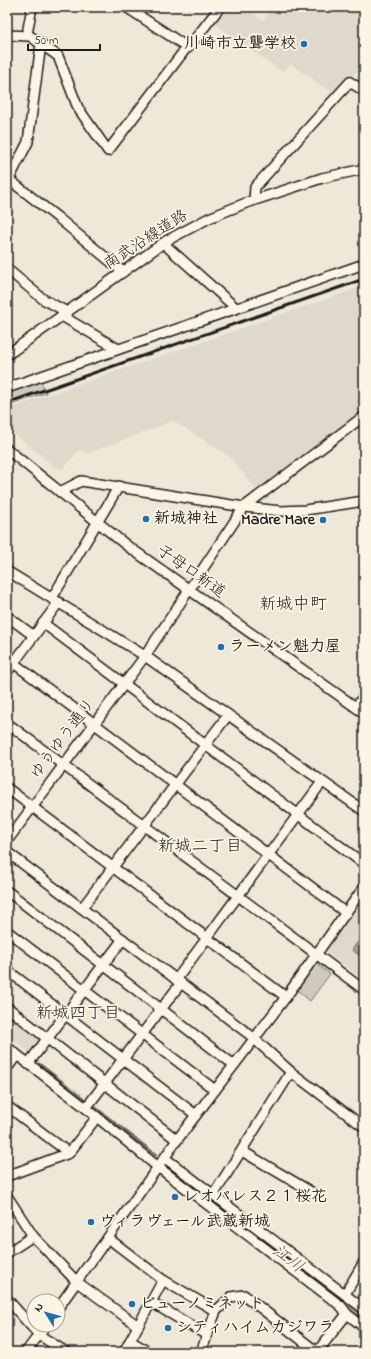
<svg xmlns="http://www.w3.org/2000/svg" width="371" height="1359" viewBox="0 0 371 1359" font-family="'Indie Flower','Klee One',sans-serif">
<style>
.built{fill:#ded9cb}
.green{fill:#cfcabd;stroke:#76736c}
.water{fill:#a7a299;stroke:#6f6c67}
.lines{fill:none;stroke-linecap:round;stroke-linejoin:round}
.stream{stroke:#6f6c67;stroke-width:3}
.river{stroke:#a7a299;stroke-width:17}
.minor-casing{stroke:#1c1c1c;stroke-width:12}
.minor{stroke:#fcf5e5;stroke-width:9}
.rail{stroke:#1c1c1c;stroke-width:3}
.poi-dot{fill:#1f6fb2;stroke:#fcf5e5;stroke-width:1.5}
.labels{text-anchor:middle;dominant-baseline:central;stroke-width:3.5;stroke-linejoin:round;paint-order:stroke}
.poi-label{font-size:16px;font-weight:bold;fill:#1c1c1c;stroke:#fcf5e5;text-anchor:start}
.street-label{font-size:16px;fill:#1c1c1c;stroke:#fcf5e5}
.neighbourhood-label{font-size:17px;fill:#1c1c1c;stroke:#fcf5e5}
.water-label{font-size:17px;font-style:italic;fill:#5b5854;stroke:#fcf5e5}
</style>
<rect width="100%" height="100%" fill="#eee8d9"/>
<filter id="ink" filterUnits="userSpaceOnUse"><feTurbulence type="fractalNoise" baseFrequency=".025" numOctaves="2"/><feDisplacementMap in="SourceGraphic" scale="8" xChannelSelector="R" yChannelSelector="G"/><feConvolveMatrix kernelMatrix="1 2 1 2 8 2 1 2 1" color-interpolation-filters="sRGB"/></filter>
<g filter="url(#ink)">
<g class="built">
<path d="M224 7H244L263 20 273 7H364V65L334 94 291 64 282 72 215 24 214 21Z"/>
<path d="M364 286V408L257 490 228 455 173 421 89 453 79 450 63 469 56 468 7 428V409Z"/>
<path d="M364 896V980L327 953 326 948Z"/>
<path d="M7 1010 43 1037 30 1053 7 1034Z"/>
</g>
<g class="green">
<path d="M41 382 46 393 7 406V393Z"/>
<path d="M315 965H318L330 974 310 1001 297 990Z"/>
</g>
<path class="water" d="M364 933V959L352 950Z"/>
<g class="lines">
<path class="stream" d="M39 1064 156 1155"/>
<path class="river" d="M211 1198 364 1318"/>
<g class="minor-casing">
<g id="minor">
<path d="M126 7 187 47"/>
<path d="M27 34 32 7"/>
<path d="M7 35 30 36 58 56 78 108 108 151 187 47 188 48 220 7"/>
<path d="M7 178 57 217 123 272"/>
<path d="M7 183 28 142 41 44"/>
<path d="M254 200 255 187 350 82 364 91"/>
<path d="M163 243 236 308"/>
<path d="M7 269 43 299 67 312"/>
<path d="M62 316 118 349"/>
<path d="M7 355 166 241 209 218 246 203 322 178 364 169"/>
<path d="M7 388 364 264"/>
<path d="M7 449 126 545 364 713"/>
<path d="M60 492 81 481 244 507 281 511 305 510 364 501"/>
<path d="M7 571 145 656 364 811"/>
<path d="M52 598 119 486"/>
<path d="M7 616 34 636"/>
<path d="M43 623 364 864"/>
<path d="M7 658 346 913"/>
<path d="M7 672 59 602"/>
<path d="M356 707 364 696"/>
<path d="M7 723 364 990"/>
<path d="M7 788 286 997"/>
<path d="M7 841 145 656 244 507 364 416"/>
<path d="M7 852 250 1035 291 1072 364 1127"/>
<path d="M7 891 234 1065"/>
<path d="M82 908 228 715"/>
<path d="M7 931 215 1090"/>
<path d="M7 970 196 1115"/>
<path d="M176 980 322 782"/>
<path d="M7 1007 177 1140"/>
<path d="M7 1047 86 1108 158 1167 341 1306 347 1314 364 1327"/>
<path d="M28 1064 123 939"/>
<path d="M7 1068 17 1055"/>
<path d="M7 1106 69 1153"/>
<path d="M86 1108 181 983"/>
<path d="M242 1151 313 1193"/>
<path d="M165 1158 364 1309"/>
<path d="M7 1176 69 1153 97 1117"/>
<path d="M214 1194 291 1072"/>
<path d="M7 1196 33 1236 77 1282 138 1326"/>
<path d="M108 1238 163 1280 216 1311"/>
<path d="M7 1253 33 1236"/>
<path d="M345 1294 364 1262"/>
<path d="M7 1299 39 1335 66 1352"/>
<path d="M151 1302 207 1335"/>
<path d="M58 1308 177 1140 286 997 364 887"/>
<path d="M130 1341 149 1352"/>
<path d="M26 1352 46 1325"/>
<path d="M124 1352 163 1280"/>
<path d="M201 1352 216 1311 231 1297 244 1295 317 1352 347 1314"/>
</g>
</g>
<use href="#minor" class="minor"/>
<path class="rail" d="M7 403 364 279"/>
</g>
</g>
<g class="poi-dot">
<circle cx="304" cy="44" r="4"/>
<circle cx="146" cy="519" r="4"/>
<circle cx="323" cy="520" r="4"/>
<circle cx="221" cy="647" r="4"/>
<circle cx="175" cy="1197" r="4"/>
<circle cx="91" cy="1222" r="4"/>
<circle cx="132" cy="1304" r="4"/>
<circle cx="168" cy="1328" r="4"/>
</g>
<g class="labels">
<g class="poi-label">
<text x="296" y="44" text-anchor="end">川崎市立聾学校</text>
<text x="154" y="519">新城神社</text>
<text x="315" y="520" text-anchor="end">Madre Mare</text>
<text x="229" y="647">ラーメン魁力屋</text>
<text x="183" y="1197">レオパレス２１桜花</text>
<text x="99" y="1222">ヴィラヴェール武蔵新城</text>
<text x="140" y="1304">ビューノミネット</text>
<text x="176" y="1328">シティハイムカジワラ</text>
</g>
<g class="street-label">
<text transform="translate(146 240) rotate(-33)">南武沿線道路</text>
<text transform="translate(191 572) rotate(35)">子母口新道</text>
<text transform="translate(63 739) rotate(-53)">ゆうゆう通り</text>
</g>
<g class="neighbourhood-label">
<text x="293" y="604">新城中町</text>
<text x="200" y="846">新城二丁目</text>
<text x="78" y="1013">新城四丁目</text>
</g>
<g class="water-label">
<text transform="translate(288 1259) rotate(38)">江川</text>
</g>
</g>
<rect width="371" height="1359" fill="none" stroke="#fcf5e5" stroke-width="24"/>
<rect x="12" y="12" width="347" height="1335" fill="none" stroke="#1c1c1c" stroke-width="1.5" filter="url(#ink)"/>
<g transform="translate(46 1313) rotate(307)"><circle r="19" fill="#fcf5e5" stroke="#a29e95"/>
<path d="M0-3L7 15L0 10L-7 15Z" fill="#1f6fb2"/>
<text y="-6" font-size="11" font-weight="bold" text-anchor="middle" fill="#1c1c1c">N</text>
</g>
<path d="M28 44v6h72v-6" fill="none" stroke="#1c1c1c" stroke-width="2"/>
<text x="34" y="44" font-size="12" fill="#1c1c1c" stroke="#fcf5e5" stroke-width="3" paint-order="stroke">50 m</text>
</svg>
